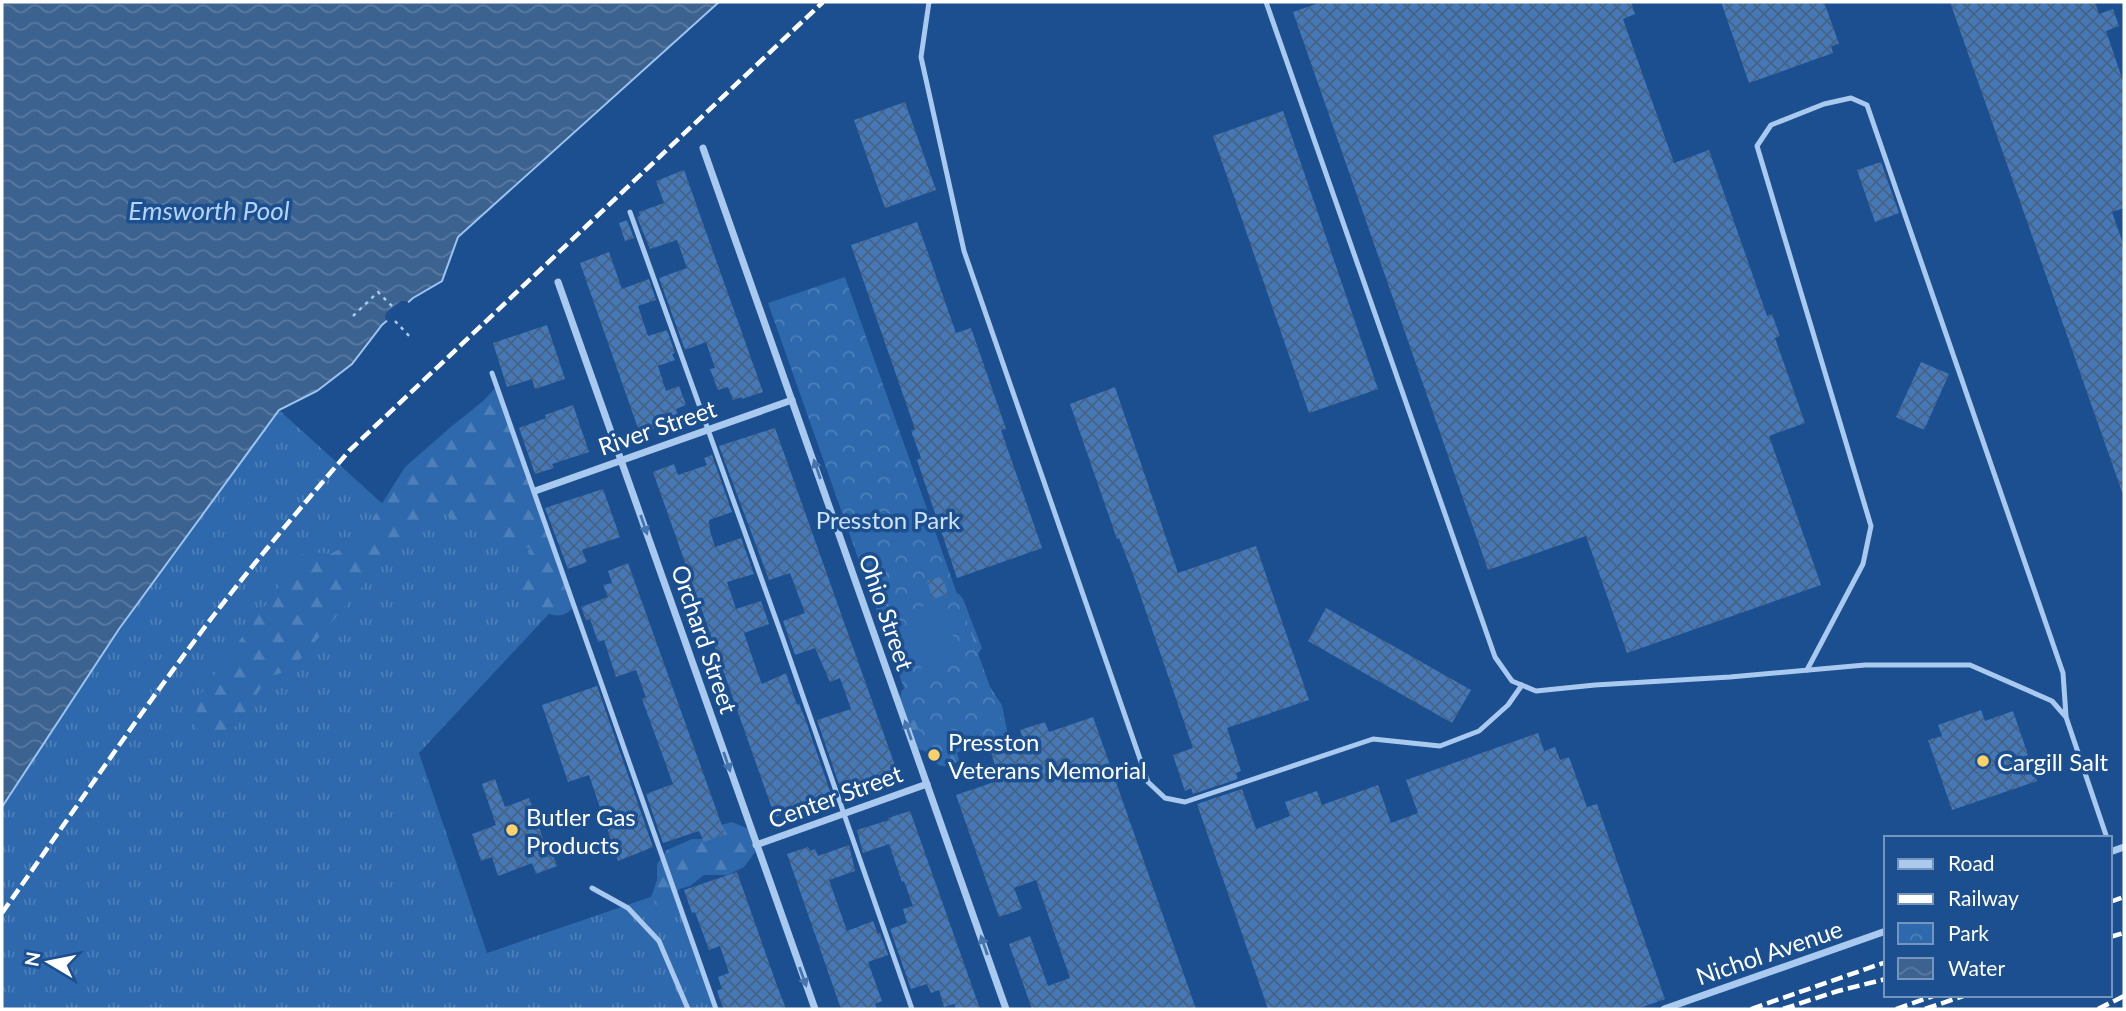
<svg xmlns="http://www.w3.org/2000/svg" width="2126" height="1011" viewBox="0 0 2126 1011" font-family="Lato,sans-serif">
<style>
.grass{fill:url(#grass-tufts)}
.forest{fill:url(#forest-firs)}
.park{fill:url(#park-crowns)}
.pitch{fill:#2e69ad}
.water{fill:url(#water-waves);stroke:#9cc4f0;stroke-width:2}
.pier{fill:#1b4f8f}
.building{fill:url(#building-cross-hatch)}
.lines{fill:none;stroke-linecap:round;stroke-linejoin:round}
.path{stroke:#a9c9ee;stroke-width:2.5;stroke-dasharray:3.5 5;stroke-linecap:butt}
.service{stroke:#a9c9ee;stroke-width:5}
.minor{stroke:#a9c9ee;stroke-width:7}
.rail{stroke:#fff;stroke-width:4.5;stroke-dasharray:12 5;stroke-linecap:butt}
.oneway{fill:#4674ac}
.poi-dot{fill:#ffd166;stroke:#1b4f8f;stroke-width:2.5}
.labels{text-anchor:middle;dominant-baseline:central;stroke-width:7;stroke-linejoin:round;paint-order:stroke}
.street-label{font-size:24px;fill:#fff;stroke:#1b4f8f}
.park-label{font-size:24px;fill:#cfe3fa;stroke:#1b4f8f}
.poi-label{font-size:24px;fill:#fff;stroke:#1b4f8f;text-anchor:start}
.water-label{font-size:26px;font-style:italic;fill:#b5d3f5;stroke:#1b4f8f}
</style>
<defs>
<pattern id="grass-tufts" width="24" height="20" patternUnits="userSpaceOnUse" patternTransform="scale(1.75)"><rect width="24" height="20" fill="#2e69ad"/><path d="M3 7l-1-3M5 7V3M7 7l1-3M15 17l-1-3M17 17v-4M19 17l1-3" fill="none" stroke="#4d80b9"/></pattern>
<pattern id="forest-firs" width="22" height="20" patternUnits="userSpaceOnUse" patternTransform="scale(1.75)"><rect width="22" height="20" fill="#2e69ad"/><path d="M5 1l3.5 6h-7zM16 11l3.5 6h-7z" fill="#4d80b9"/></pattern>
<pattern id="park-crowns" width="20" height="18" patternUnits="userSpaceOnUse" patternTransform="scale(1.75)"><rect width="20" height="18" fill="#2e69ad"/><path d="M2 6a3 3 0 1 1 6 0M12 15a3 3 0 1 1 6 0" fill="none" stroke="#4d80b9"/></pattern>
<pattern id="water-waves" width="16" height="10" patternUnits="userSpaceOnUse" patternTransform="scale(1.75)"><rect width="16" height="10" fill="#3c6290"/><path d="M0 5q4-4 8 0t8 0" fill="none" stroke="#597aa1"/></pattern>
<pattern id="building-cross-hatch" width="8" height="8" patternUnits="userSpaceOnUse" patternTransform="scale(1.75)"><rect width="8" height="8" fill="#4478b7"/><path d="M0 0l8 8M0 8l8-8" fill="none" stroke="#486282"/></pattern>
</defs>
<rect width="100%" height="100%" fill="#1b4f8f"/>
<path class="grass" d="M497 386 561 601 419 753 487 953 674 889 716 1009H2V807L119 629 279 410 386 507Z"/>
<g class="forest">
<path d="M497 390 574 606C560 626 539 609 521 601L515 581 531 566 530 548 508 545 488 526 456 524 438 506 417 522 291 670 268 677 236 726 206 738 194 725 200 695 304 552 330 554 359 540 405 467 452 426Z"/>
<path d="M953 594H959L963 599 982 648 975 658Z"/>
<path d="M983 677 1002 705 1010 746 995 752 982 734Z"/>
<path d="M911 685 953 738 959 760 950 767 938 765 931 753 915 748 899 701 902 690Z"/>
<path d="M732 822 749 829 756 851 744 867 728 875H704L690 886 679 889 672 905H659L651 897 657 880V864L667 850 692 839H702L714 827Z"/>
</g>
<path class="park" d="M845 277 1007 735 930 762 768 303Z"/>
<path class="pitch" d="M941 600 961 660 923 673 903 613Z"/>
<path class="water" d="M2 2H719L458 237 442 281 413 298 382 325 352 364 317 391 279 410 119 629 2 807Z"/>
<path class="pier" d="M401 301H407L410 305 390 323 385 319 386 313Z"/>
<g class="building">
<path d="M1322 2H1631L1635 14 1623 19 1674 163 1709 150 1767 316 1772 314 1780 336 1775 338 1805 423 1769 436 1821 585 1627 653 1586 536 1488 570 1293 12Z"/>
<path d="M1721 2H1824L1839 44 1831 46 1833 53 1749 83Z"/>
<path d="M1950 2H2095L2099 14 2113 9 2119 26 2106 31 2124 84V208L2112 212 2124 246V492H2122Z"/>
<path d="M905 102 936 190 885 208 854 120Z"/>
<path d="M1283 111 1378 389 1309 413 1213 136Z"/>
<path d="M1881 162 1899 213 1875 222 1857 170Z"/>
<path d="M684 170 763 392 742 399V397L733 400 728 387 718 390 710 369 715 368 706 342 685 350 659 278 687 268 677 240 650 249 637 217 640 216 639 212 664 203 656 181Z"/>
<path d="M627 220 634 238 625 241 619 223Z"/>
<path d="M917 222 956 333 971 328 1006 429 1001 430 1042 548 957 578 917 460 921 458 911 431 915 429 851 245Z"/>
<path d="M609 252 622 289 649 279 656 300 638 306 648 336 667 330 675 353 672 354 675 360 658 366 666 391 679 386 686 405 676 409 680 421 657 431 655 428 640 434 580 263Z"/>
<path d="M547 325 565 379 535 389 532 379 507 387 493 343Z"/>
<path d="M1921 362 1949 374 1924 430 1896 417Z"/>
<path d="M1115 387 1178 573 1256 546 1309 700 1227 728 1241 771 1236 773 1238 779 1193 794 1191 788 1185 791 1173 755 1193 748 1133 574 1119 538 1117 539 1070 404Z"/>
<path d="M573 405 589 452 552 464 554 468 535 474 519 428 546 418 545 415Z"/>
<path d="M775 428 898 774 855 789 857 792 843 796 817 720 851 709 840 678 830 682 815 648 795 655 783 621 805 613 790 573 769 580 719 446Z"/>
<path d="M712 455 732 512 709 520 710 531 715 547 741 538 754 574 727 582 736 609 761 601 769 624 744 633 757 671 762 684 786 673 797 705 799 704 807 724 833 800 813 808 811 804 775 817 653 472 674 464 678 475 707 465 704 458Z"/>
<path d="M603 489 620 537 582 550 587 562 568 569 545 508Z"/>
<path d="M628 563 725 834 704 842 699 831 663 843 646 794 673 784 642 699 646 697 641 684 636 670 616 677 604 640 598 642 590 619 586 620 581 607 608 597 603 585 612 583 608 571Z"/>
<path d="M942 576 948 594 933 599 927 581Z"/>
<path d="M1326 608 1471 690 1452 723 1308 641Z"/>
<path d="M597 686 653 847 618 861 589 775 568 782 542 705Z"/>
<path d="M1981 710 1985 721 2013 711 2037 781 1952 810 1928 740 1942 736 1938 725Z"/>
<path d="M1093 717 1196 1009H1032L1009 944 1030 936 1048 986 1070 978 1036 880 1014 888 1022 909 999 917 964 818 956 795 1000 780 991 753 1024 741 1020 730 1045 722 1049 732Z"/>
<path d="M1538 733 1544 751 1555 747 1560 760 1569 757 1587 807 1597 804 1665 999 1637 1009H1268L1197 804 1242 789 1256 829 1290 816 1285 802 1317 791 1322 805 1378 785 1391 823 1418 813 1406 780Z"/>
<path d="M495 779 505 807 529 798 546 847 550 846 557 866 536 874 532 863 498 876 492 857 481 861 472 834 496 825 482 784Z"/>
<path d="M910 811 914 822 980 1009H956L954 1004 944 1007 939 990 931 993 927 984 911 989 890 929 907 923 903 909 913 906 904 881 902 882 889 844 863 853 857 830 889 820 888 818Z"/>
<path d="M849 845 855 871 829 880 847 931 873 921 878 934 880 933 888 955 868 962 882 1001 875 1004 877 1009H841L787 854 808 847 810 851 815 849 818 856Z"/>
<path d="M737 872 776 983 786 1009H724L720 1000 717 990 722 989 718 977 729 973 720 946 709 950 695 912 692 913 684 890Z"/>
</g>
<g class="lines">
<g class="path">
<path d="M353 316 378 292 393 307"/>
<path d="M395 321 412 339"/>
</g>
<g class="service">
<path d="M929 2 921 57 964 251 1148 782 1165 798 1185 802 1373 739 1440 746 1479 731 1508 705 1522 685"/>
<path d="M1266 2 1495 657 1512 681 1536 691 1595 685 1730 677 1865 665H1970L2052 701 2066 717 2107 838"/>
<path d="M630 212 783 639 912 1009"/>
<path d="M492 373 716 1009"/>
<path d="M1807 670 1863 564 1871 526 1757 146 1771 125 1824 104 1851 98 1867 105 2063 673 2066 716"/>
<path d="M592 888 628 908 659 941 688 1009"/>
</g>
<g class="minor">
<path d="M703 148 1006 1009"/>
<path d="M558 282 815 1009"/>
<path d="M535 491 792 400"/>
<path d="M756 845 927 784"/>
<path d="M2110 852 2124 847"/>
<path d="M1664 1009 1886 931"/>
</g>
<g class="rail">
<path d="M2110 902 2124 897"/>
<path d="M2 913C72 814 140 712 214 615 257 559 303 505 349 451L823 2"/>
<path d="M2110 937 2124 933"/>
<path d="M1751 1009 1886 962"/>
<path d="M1783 1009 1838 991 1886 979"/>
<path d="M1896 1009 1936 995"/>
<path d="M1925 1009 1966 995"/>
<path d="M2098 1009 2124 996"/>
</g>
</g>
<defs><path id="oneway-solid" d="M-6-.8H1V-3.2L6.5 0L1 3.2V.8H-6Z" transform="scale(1.75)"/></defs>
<g class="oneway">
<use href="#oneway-solid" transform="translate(817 469) rotate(-109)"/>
<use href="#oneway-solid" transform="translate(644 525) rotate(71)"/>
<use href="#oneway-solid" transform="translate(908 730) rotate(-109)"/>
<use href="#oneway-solid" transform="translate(727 762) rotate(71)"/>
<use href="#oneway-solid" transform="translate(984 945) rotate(-109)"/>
<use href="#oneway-solid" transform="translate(803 977) rotate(70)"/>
</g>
<g class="poi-dot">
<circle cx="934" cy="755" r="7"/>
<circle cx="1983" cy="761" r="7"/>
<circle cx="512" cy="830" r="7"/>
</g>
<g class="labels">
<g class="street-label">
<text transform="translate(657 427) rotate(-19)">River Street</text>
<text transform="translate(887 612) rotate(71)">Ohio Street</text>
<text transform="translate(705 639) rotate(71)">Orchard Street</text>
<text transform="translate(835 796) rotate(-20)">Center Street</text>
<text transform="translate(1769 952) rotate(-19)">Nichol Avenue</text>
</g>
<g class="park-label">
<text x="888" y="519">Presston Park</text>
</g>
<g class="poi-label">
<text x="948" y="741">Presston<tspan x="948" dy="28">Veterans Memorial</tspan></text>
<text x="1997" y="761">Cargill Salt</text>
<text x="526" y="816">Butler Gas<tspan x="526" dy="28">Products</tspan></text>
</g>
<g class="water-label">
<text x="209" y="210">Emsworth Pool</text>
</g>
</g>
<rect width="2126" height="1011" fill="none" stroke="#ffffff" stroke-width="7"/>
<rect x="1884" y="836" width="228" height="161" fill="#1b4f8f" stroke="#7695bc" stroke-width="2"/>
<rect x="1898" y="859" width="35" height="10" fill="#a9c9ee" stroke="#7695bc" stroke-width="2"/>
<text x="1948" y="871" font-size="21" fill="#ffffff">Road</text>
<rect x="1898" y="894" width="35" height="10" fill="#ffffff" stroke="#7695bc" stroke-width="2"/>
<text x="1948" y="906" font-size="21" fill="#ffffff">Railway</text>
<rect x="1898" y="923" width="35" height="21" fill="url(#park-crowns)" stroke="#7695bc" stroke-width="2"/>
<text x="1948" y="941" font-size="21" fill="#ffffff">Park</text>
<rect x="1898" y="958" width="35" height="21" fill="url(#water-waves)" stroke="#7695bc" stroke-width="2"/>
<text x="1948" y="976" font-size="21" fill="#ffffff">Water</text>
<g transform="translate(49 962) rotate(280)" stroke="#1b4f8f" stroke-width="5" paint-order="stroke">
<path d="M0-5L12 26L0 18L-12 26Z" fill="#ffffff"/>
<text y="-10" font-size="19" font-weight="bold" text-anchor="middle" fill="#ffffff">N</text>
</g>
</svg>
